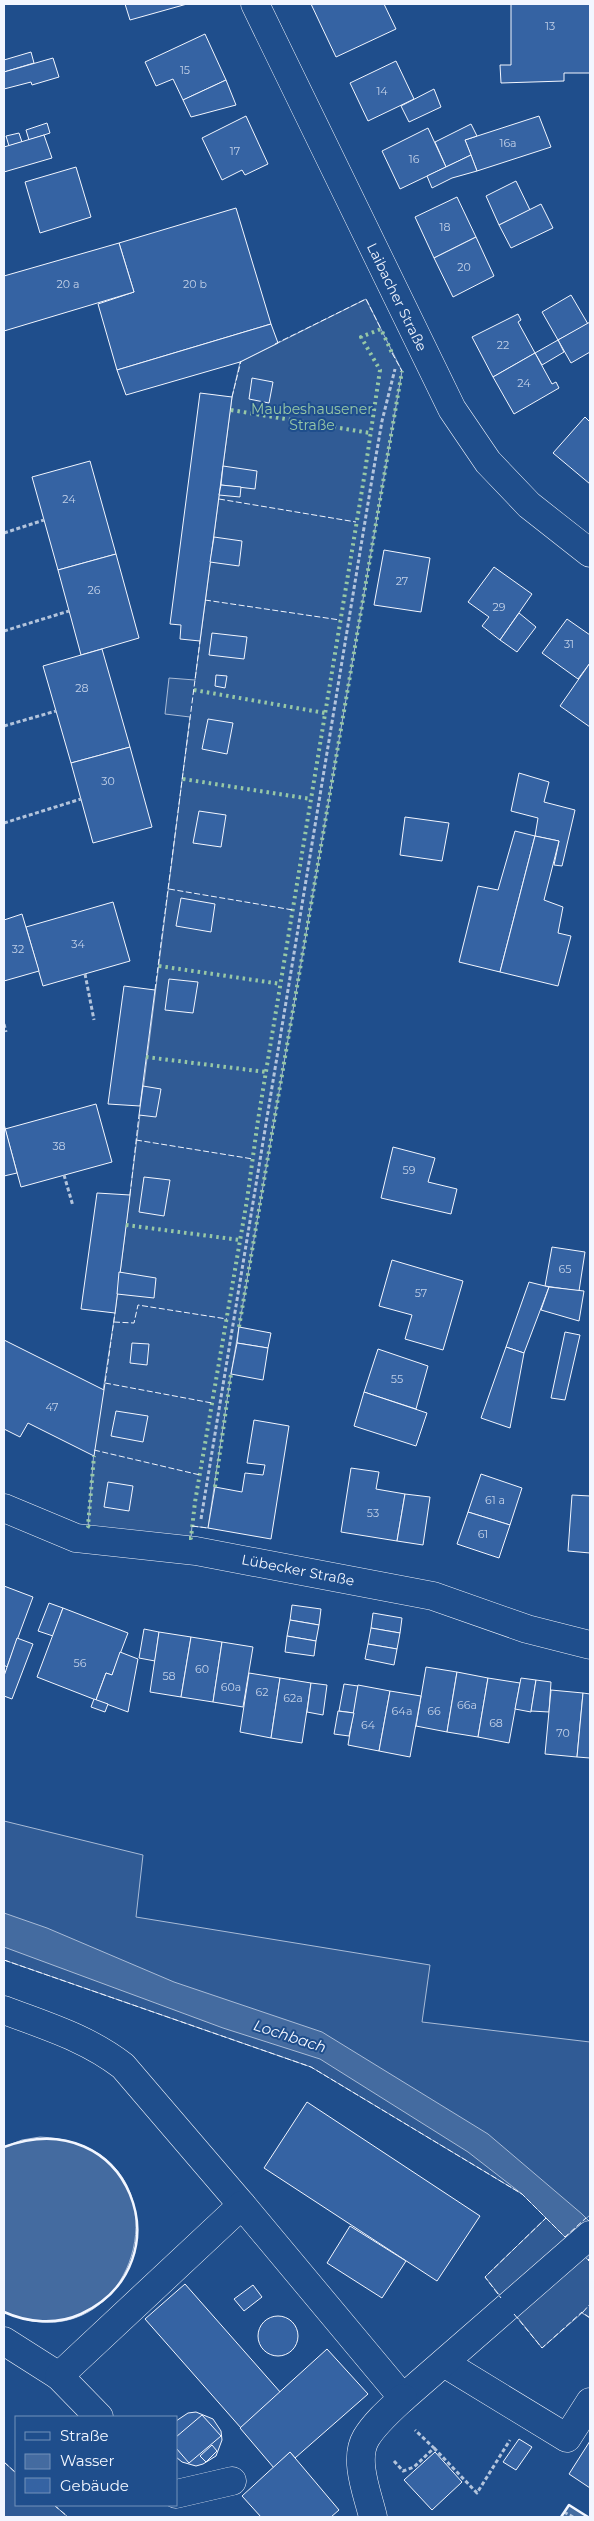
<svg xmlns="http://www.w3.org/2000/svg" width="594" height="2521" viewBox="0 0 594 2521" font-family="Montserrat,sans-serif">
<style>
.built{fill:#305b95;stroke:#a8bbd7}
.water{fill:#446ba0;stroke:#a8bbd7}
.building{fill:#3563a3;stroke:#f2f6ff}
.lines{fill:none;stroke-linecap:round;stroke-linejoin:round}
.minor-casing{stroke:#f2f6ff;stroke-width:29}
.path{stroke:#b3c4dc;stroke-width:3;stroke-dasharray:4 2.5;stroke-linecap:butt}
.minor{stroke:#1f4e8c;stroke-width:28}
.hedge{stroke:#97c8a6;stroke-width:4;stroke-dasharray:2.5 4;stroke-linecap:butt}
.fence{stroke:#f2f6ff;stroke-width:1;stroke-dasharray:6 2.5;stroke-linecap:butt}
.wall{stroke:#f2f6ff;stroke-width:2.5}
.labels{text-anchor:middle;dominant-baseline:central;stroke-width:4;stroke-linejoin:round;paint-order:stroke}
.number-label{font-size:11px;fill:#c3d1e8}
.street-label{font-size:14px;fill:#f2f6ff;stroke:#1f4e8c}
.park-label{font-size:14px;fill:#97c8a6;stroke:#1f4e8c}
.water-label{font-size:15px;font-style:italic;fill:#f2f6ff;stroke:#1f4e8c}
</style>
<rect width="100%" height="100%" fill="#1f4e8c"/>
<g class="built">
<path d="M366 299 402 371 231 1374 208 1528 192 1526 191 1538 88 1526 94 1450 115 1313 190 717 165 714 169 678 195 680 232 397 240 362Z"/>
<path d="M4 1821 143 1855 136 1917 430 1965 422 2022 590 2042V2215L565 2237 590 2258V2318L582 2313 542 2348 485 2277 546 2218 522 2194 311 2067 4 1960Z"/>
<path d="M4 2462 16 2473V2505H54L68 2517H4Z"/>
</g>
<g class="water">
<path d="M4 1913 47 1928 174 1982 322 2032 488 2134 582 2214 590 2222V2262L522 2194 468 2152 320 2059 223 2028 4 1947Z"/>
<path d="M40 2137C201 2144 139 2373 4 2312V2147L22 2140Z"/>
<path d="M569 2505 588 2517H561Z"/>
</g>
<g class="building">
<path d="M125 4H187L130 20Z"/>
<path d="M311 4H384L396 29 336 57Z"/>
<path d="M511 4H590V73H564V81L501 83 500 65H511Z"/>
<path d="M205 34 226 80 183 100 173 79 156 86 145 62Z"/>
<path d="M31 52 34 63 4 72V60Z"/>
<path d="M53 58 59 77 32 85 31 82 4 89V72Z"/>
<path d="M396 61 414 99 368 121 350 83Z"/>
<path d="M226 80 236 105 191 117 183 100Z"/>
<path d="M434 89 441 107 409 122 401 106Z"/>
<path d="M246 116 268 164 245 175 242 170 222 180 202 138Z"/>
<path d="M539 116 551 147 477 171 465 140Z"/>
<path d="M47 123 50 133 29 140 26 130Z"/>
<path d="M471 124 477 136 465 140 471 155 446 167 435 142Z"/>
<path d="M428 128 446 167 400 189 382 151Z"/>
<path d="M19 133 22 142 9 146 6 136Z"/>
<path d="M44 135 52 158 4 172V147Z"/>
<path d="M471 155 477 171 452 178 432 188 427 176Z"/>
<path d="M76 167 91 217 40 233 25 182Z"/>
<path d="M516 181 530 210 499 225 486 196Z"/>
<path d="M457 197 476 237 434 258 415 217Z"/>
<path d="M541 204 553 228 511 248 499 225Z"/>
<path d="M236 208 271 324 117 370 98 304 134 292 119 243Z"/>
<path d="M476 237 494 276 453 297 434 258Z"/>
<path d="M119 243 134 292 4 331V276Z"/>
<path d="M571 295 588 324 558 340 542 312Z"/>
<path d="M518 314 521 320 518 322 535 353 493 377 472 337Z"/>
<path d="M590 322V352L571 363 558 340Z"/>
<path d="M271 324 278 343 240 362 126 395 117 370Z"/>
<path d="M558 340 564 352 542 365 535 353Z"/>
<path d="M535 353 552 384 556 382 559 388 514 414 493 377Z"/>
<path d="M252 378 273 382 269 403 249 399Z"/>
<path d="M200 393 232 397 200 641 180 639 181 625 170 624Z"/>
<path d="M585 417 590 422V484L553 453Z"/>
<path d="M90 461 116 554 58 570 32 477Z"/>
<path d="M223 466 257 471 255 489 221 485Z"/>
<path d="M221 485 241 487 240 497 219 495Z"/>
<path d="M214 537 242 541 239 566 210 562Z"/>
<path d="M384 550 430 558 421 612 374 605Z"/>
<path d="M116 554 139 638 81 655 58 570Z"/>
<path d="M494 567 532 594 500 640 482 626 489 617 468 602Z"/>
<path d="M519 613 536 627 517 652 500 640Z"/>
<path d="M567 619 590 635V663L578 679 542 653Z"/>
<path d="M212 633 247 637 244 659 209 655Z"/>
<path d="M102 649 130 747 71 763 43 666Z"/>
<path d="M590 663V727L560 706Z"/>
<path d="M216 675 227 676 225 688 215 686Z"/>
<path d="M208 719 233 723 227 754 202 749Z"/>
<path d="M130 747 152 827 93 843 71 763Z"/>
<path d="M519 773 549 782 544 802 575 810 562 866 554 865 559 841 535 836 538 818 511 811Z"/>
<path d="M199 811 226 815 221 847 193 843Z"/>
<path d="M405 817 449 823 442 861 400 855Z"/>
<path d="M515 831 535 836 500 972 459 962 478 886 498 890Z"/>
<path d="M535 836 559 841 544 900 563 907 558 933 571 936 558 986 500 972Z"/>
<path d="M181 898 215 904 211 932 176 926Z"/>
<path d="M113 902 130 961 43 986 26 927Z"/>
<path d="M22 914 39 971 4 981V920Z"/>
<path d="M169 979 198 982 193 1013 165 1010Z"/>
<path d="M124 986 155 990 140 1106 108 1104Z"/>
<path d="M143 1086 161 1089 156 1117 139 1115Z"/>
<path d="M96 1104 112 1162 21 1187 5 1129Z"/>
<path d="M4 1124 17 1173 4 1176Z"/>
<path d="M393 1147 435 1158 428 1182 457 1189 451 1214 381 1198Z"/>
<path d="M144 1177 170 1180 164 1216 139 1212Z"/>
<path d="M97 1193 130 1195 115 1313 81 1309Z"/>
<path d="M552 1247 585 1252 579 1291 545 1286Z"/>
<path d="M392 1260 463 1281 443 1350 405 1339 412 1315 379 1306Z"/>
<path d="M119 1272 156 1278 154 1298 117 1294Z"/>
<path d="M529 1282 549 1287 524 1353 506 1347Z"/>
<path d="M549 1287 584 1291 579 1321 541 1310Z"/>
<path d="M239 1327 271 1333 268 1348 237 1343Z"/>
<path d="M565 1332 580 1335 565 1400 551 1398Z"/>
<path d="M4 1340 104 1390 94 1456 28 1423 20 1437 4 1429Z"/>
<path d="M132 1343 149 1344 147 1365 130 1363Z"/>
<path d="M237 1343 268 1348 263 1380 231 1374Z"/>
<path d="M506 1347 524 1353 510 1428 481 1418Z"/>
<path d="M378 1349 428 1366 416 1409 364 1392Z"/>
<path d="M364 1392 427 1413 416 1446 354 1426Z"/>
<path d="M116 1411 148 1416 143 1442 111 1436Z"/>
<path d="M254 1420 289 1426 271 1539 208 1528 215 1487 242 1492 245 1473 263 1475 265 1465 247 1463Z"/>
<path d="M351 1468 379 1472 376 1489 405 1494 397 1541 341 1532Z"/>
<path d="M481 1474 522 1488 510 1525 468 1512Z"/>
<path d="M108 1482 133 1486 129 1511 104 1507Z"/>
<path d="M405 1494 430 1497 423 1545 397 1541Z"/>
<path d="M572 1495 590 1496V1553L568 1551Z"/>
<path d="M468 1512 510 1525 499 1558 457 1544Z"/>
<path d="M4 1586 33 1597 7 1667 4 1665Z"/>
<path d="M49 1603 63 1608 53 1636 38 1631Z"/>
<path d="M292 1605 321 1609 319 1625 290 1620Z"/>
<path d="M63 1608 128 1633 112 1675 106 1673 96 1700 37 1677Z"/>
<path d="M373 1613 402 1618 400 1633 371 1628Z"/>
<path d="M290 1620 319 1625 316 1641 287 1636Z"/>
<path d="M371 1628 400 1633 397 1649 368 1644Z"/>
<path d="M144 1629 159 1632 155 1661 139 1658Z"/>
<path d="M159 1632 191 1637 181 1697 150 1692Z"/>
<path d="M287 1636 316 1641 314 1656 285 1652Z"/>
<path d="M191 1637 222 1642 213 1702 181 1697Z"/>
<path d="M17 1638 33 1644 12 1699 4 1696V1676Z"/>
<path d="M222 1642 253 1647 243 1707 213 1702Z"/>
<path d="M368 1644 397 1649 394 1665 365 1659Z"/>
<path d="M120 1652 138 1659 128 1712 96 1700 106 1673 112 1675Z"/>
<path d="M426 1667 457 1672 447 1732 416 1726Z"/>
<path d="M457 1672 488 1678 478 1737 447 1732Z"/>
<path d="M249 1673 280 1678 271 1738 240 1732Z"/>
<path d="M280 1678 311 1683 302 1743 271 1738Z"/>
<path d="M488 1678 520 1683 509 1743 478 1737Z"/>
<path d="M521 1678 536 1680 531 1712 515 1709Z"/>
<path d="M536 1680 551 1682 549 1712 531 1711Z"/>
<path d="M311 1683 327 1685 323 1715 307 1712Z"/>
<path d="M344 1684 358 1686 354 1713 339 1711Z"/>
<path d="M358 1685 390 1691 379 1751 348 1745Z"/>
<path d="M551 1690 583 1693 577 1757 545 1754Z"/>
<path d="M390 1691 421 1696 410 1757 379 1751Z"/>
<path d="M583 1693 590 1694V1758L577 1757Z"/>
<path d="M94 1699 108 1704 105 1712 91 1707Z"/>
<path d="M338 1711 354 1713 349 1736 334 1734Z"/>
<path d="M307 2102 480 2216 437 2281 264 2168Z"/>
<path d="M350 2226 406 2261 382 2298 327 2263Z"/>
<path d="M185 2284 281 2393 241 2428 145 2319Z"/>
<path d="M253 2285 262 2297 244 2311 234 2299Z"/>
<circle cx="278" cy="2336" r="20"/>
<path d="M327 2349 368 2394 295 2458 290 2452 274 2468 240 2428Z"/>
<path d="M196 2412 213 2419 221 2431 222 2440 216 2456 203 2464 196 2466 182 2462 176 2457V2421L188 2413Z"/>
<path d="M202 2415 221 2436 189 2463 176 2448V2437Z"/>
<path d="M519 2439 532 2447 516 2470 503 2462Z"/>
<path d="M590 2441V2488L569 2474Z"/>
<path d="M212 2445 217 2451 206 2462 200 2456Z"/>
<path d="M290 2452 339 2510 331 2517H261L242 2496Z"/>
<path d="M435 2452 462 2482 432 2510 404 2480Z"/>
</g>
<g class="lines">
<g class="minor-casing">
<g id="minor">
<path d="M255 4 452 409 488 462 529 505 590 553"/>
<path d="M4 1508 76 1538 196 1551 433 1596 527 1629 590 1645"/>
<path d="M4 2010C46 2026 87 2038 123 2066L242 2205"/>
<path d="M4 2341 59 2376"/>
<path d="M444 2363 567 2438 590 2402"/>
<path d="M99 2417 59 2376 242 2205 403 2398 590 2235"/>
<path d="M176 2494 232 2481"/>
<path d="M373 2517C368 2495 353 2460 366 2438 375 2423 390 2410 403 2398"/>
</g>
</g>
<g class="path">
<path d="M4 533 44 520"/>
<path d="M4 631 69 611"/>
<path d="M4 726 56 711"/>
<path d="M4 823 81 799"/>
<path d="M85 974 94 1020"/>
<path d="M4 1024 6 1032"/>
<path d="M64 1175 73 1206"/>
<path d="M201 1519 372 479 382 421 395 369"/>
<path d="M434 2448 477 2493 510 2440"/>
<path d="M394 2461 403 2471 414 2467 434 2448 415 2430"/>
<path d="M564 2512 573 2517"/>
</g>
<use href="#minor" class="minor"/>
<g class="hedge">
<path d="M231 410 370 433"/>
<path d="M194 690 325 713"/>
<path d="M183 779 311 799"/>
<path d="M159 966 281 984"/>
<path d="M146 1057 266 1072"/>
<path d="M126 1225 240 1240"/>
<path d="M239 1327 402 371"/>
<path d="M215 1487 231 1374"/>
<path d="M90 1527 88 1526 94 1456"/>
<path d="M189 1538H191L195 1502 247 1200 258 1120 364 478 380 370 361 337 381 329 392 353"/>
</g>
<g class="fence">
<path d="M275 344 366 299 381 329"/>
<path d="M392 353 402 371"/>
<path d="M232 397 241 361"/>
<path d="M219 499 356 522"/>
<path d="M205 600 340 620"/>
<path d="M169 889 293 910"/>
<path d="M155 990 200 641"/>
<path d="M136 1140 253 1159"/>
<path d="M130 1195 139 1115"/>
<path d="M114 1322 134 1323 138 1305 227 1319"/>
<path d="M105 1383 212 1403"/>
<path d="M104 1390 115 1313"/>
<path d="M94 1450 200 1475"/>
<path d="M192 1526 208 1528"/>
<path d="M4 1960 311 2067 522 2194 546 2218 485 2277 501 2298"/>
<path d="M546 2218 565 2237 586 2218"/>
<path d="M590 2258 588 2260 590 2262"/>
<path d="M583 2312 590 2304"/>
<path d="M514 2314 542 2348 582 2312 590 2318"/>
<path d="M4 2462 16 2473"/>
<path d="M54 2505 68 2517"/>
</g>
<g class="wall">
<path d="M4 2147C129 2101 189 2263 81 2314 57 2325 28 2323 4 2312"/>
<path d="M561 2517 569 2505 588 2517"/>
</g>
</g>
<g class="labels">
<g class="number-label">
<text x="550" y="26">13</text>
<text x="185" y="70">15</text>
<text x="382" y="91">14</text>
<text x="508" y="143">16a</text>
<text x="235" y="151">17</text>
<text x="414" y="159">16</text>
<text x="445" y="227">18</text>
<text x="464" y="267">20</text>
<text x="68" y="284">20 a</text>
<text x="195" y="284">20 b</text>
<text x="503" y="345">22</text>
<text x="524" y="383">24</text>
<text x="69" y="499">24</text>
<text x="402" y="581">27</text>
<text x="94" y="590">26</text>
<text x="499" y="607">29</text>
<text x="569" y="644">31</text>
<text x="82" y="688">28</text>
<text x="108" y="781">30</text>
<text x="78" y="944">34</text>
<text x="18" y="949">32</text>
<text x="59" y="1146">38</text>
<text x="409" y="1170">59</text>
<text x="565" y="1269">65</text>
<text x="421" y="1293">57</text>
<text x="397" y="1379">55</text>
<text x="52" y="1407">47</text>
<text x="495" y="1500">61 a</text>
<text x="373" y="1513">53</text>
<text x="483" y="1534">61</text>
<text x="80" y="1663">56</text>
<text x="202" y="1669">60</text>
<text x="169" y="1676">58</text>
<text x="231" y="1687">60a</text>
<text x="262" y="1692">62</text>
<text x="293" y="1698">62a</text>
<text x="467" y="1705">66a</text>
<text x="402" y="1711">64a</text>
<text x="434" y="1711">66</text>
<text x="496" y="1723">68</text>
<text x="368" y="1725">64</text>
<text x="563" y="1733">70</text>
</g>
<g class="street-label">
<text transform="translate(397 297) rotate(64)">Laibacher Straße</text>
<text transform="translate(298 1570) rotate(11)">Lübecker Straße</text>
</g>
<g class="park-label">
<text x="312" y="409">Maubeshausener<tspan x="312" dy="16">Straße</tspan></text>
</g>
<g class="water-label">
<text transform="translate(290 2036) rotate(18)">Lochbach</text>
</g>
</g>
<rect width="594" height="2521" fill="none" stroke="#f2f6ff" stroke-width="10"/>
<rect x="15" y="2416" width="162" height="90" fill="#1f4e8c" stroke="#7391ba"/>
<rect x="25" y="2432" width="25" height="8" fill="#1f4e8c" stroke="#7391ba"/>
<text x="60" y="2441" font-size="15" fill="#f2f6ff">Straße</text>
<rect x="25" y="2454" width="25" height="15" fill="#446ba0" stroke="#7391ba"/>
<text x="60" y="2466" font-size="15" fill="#f2f6ff">Wasser</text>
<rect x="25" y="2478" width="25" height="15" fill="#3563a3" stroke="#7391ba"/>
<text x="60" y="2491" font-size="15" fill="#f2f6ff">Gebäude</text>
</svg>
